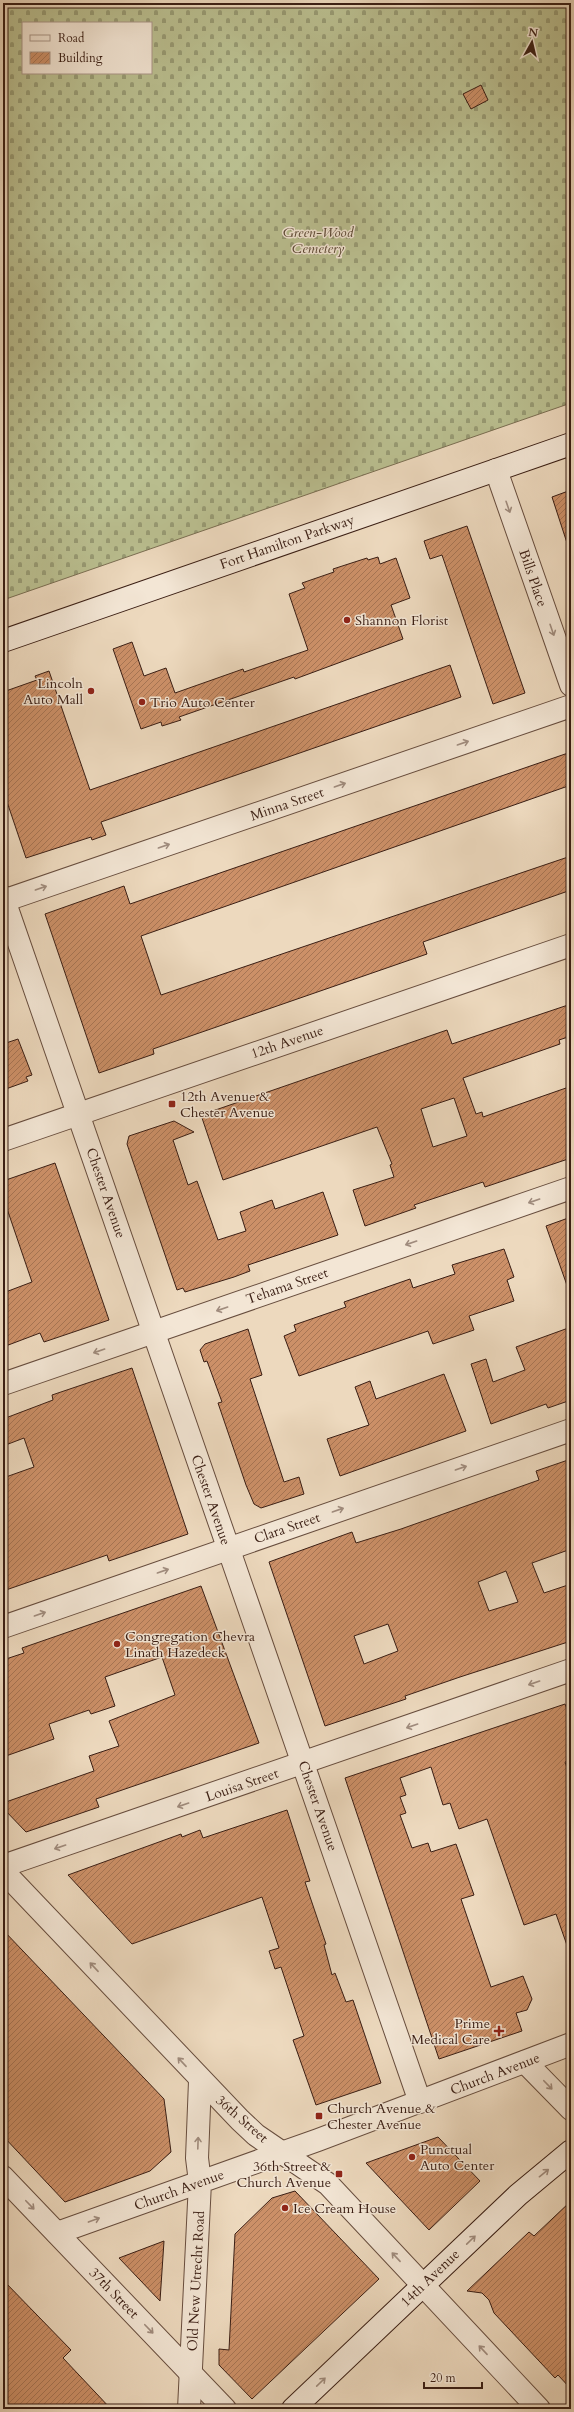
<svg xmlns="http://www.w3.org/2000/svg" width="574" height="2412" viewBox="0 0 574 2412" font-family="Cardo,serif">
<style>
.cemetery{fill:url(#cemetery-stones);stroke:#7a6e52;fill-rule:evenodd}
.building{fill:url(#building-hatch);stroke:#3a1e14;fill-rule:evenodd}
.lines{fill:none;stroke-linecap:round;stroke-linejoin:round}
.minor-casing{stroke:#674d3e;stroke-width:24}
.tertiary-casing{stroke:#674d3e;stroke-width:24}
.secondary-casing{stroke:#3a1e14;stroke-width:24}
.minor{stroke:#f3e6d5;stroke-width:22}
.tertiary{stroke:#f3e6d5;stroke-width:22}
.secondary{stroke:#f3e6d5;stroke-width:22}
.oneway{stroke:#a08c7e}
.poi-dot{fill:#8f2418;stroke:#f3e6d5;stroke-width:1.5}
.labels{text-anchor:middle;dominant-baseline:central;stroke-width:3;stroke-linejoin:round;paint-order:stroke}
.park-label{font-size:14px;font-style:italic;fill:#5a4633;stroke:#f3e6d5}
.street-label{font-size:14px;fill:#3a1e14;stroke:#f3e6d5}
.poi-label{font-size:14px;fill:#3a1e14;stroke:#f3e6d5;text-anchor:start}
</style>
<defs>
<pattern id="cemetery-stones" width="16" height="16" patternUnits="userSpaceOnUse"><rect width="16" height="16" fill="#babf90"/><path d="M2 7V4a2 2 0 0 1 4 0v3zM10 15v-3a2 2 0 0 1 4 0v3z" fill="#989b74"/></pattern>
<pattern id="building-hatch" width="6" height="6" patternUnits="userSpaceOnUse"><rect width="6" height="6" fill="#cc9068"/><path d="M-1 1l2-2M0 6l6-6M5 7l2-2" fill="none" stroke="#a77554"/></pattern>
</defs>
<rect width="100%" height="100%" fill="#edd9be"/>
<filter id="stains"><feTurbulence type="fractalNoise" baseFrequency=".005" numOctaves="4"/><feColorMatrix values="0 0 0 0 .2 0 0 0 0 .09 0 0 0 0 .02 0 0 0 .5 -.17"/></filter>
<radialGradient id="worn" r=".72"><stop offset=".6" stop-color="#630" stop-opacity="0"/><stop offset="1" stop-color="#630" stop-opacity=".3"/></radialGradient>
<path class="cemetery" d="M3 3H571V403L3 600ZM23 23H151V73H23Z"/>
<g class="building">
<path d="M481 85 488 100 471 109 463 94Z"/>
<path d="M571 490V545L568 546 552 497Z"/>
<path d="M467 526 525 693 493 704 442 555 430 559 424 541Z"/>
<path d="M378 557 380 564 396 558 410 598 391 605 403 639 295 679 294 677 179 717 181 720 162 726 161 722 141 729 113 649 132 642 144 676 166 668 175 693 243 669 244 672 308 650 289 594 305 588 302 583 334 572 333 569 367 558 368 560Z"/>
<path d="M450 665 461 697 101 822 106 835 92 840 91 837 26 858 3 790V692L37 680 35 676 49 671 90 790Z"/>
<path d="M571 752V785L141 936 161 995 571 856V890L423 942 427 954 153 1049 154 1054 99 1073 45 914 124 886 130 904Z"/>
<path d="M571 1004V1036L559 1040 560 1044 463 1078 476 1114 482 1112 483 1117 566 1088 571 1103V1158L485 1187 483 1182 414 1205 416 1208 365 1226 353 1190 394 1177 390 1165 392 1164 377 1127 223 1180 201 1115 447 1030 452 1044ZM454 1098 467 1136 433 1147 421 1109Z"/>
<path d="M18 1039 32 1075 26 1077 28 1081 3 1090V1044Z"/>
<path d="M174 1121 194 1132 173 1140 188 1185 197 1181 218 1240 246 1231 240 1212 272 1200 275 1209 323 1192 338 1235 248 1265 250 1271 234 1277 185 1292 183 1288 177 1290 127 1144 129 1136Z"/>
<path d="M55 1163 109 1320 44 1342 40 1333 3 1347V1293L32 1282 3 1197V1181Z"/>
<path d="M571 1217V1291H569L546 1226Z"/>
<path d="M504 1249 514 1277 507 1280 514 1301 469 1316 474 1330 433 1344 428 1331 299 1376 284 1336 296 1331 294 1325 346 1307 344 1302 410 1279 413 1288 455 1274 452 1265Z"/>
<path d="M571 1327V1400L548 1408 546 1404 491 1424 471 1364 486 1359 493 1382 525 1370 516 1347Z"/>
<path d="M248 1329 262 1375 250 1379 284 1482 299 1477 304 1494 261 1508 254 1504 246 1485 218 1403 222 1402 207 1361 204 1362 200 1350 205 1344Z"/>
<path d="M132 1368 188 1534 109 1561 107 1555 3 1591V1478L34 1467 24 1438 3 1446V1419L53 1400 52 1395Z"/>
<path d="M444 1374 466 1431 340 1476 327 1439 369 1425 355 1387 370 1381 376 1399Z"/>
<path d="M571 1459V1549L532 1563 544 1593 571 1584V1641L460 1677 405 1696 406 1699 325 1726 269 1562 352 1532 356 1543 401 1529 539 1480 536 1471ZM506 1571 518 1602 489 1611 478 1582ZM388 1624 398 1651 364 1664 354 1636Z"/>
<path d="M201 1586 259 1743 96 1799 99 1807 26 1832 3 1808V1803L94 1771 89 1756 119 1746 109 1721 175 1695 162 1657 105 1677 115 1706 91 1714 89 1710 49 1724 54 1739 3 1757V1660L24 1653 22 1648Z"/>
<path d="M565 1704 571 1720V1760L565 1762 571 1779V1951H569L556 1914 524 1925 487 1819 459 1829 450 1803 443 1805 431 1767 400 1778 406 1795 400 1797 406 1813 400 1815 412 1848 428 1843 431 1852 456 1844 474 1895 461 1899 491 1987 523 1976 532 1999 527 2010 516 2013 522 2031 439 2059 345 1778Z"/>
<path d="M287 1810 310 1881 305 1882 326 1944 324 1945 332 1975 335 1973 346 2002 353 2000 381 2083 316 2105 293 2040 304 2036 281 1967 275 1969 269 1951 279 1948 262 1897 132 1944 68 1875 181 1834 182 1837 200 1830 203 1838Z"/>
<path d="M3 1930 164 2099 171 2152 150 2171 65 2202 3 2136Z"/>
<path d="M438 2137 480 2181 429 2230 366 2163Z"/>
<path d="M295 2191 379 2279 252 2399 219 2365V2349L229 2350 235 2234 272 2198Z"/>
<path d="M571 2201V2389L558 2375 555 2378 494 2313 489 2300 482 2293 467 2291 529 2232 534 2236Z"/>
<path d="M164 2241 160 2301 119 2258Z"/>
<path d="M3 2280 71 2350 63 2358 111 2409H3Z"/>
</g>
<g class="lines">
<g class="minor-casing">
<g id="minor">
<path d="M496 470 571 685"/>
<path d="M3 897 420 2102"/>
<path d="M3 901 571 706"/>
<path d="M3 1140 571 945"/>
<path d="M3 1384 571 1188"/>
<path d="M3 1627 571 1430"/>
<path d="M3 1866 571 1670"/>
<path d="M3 1871 240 2120 256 2135 328 2184 539 2409"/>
<path d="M525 2062 571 2109"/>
<path d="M3 2177 225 2409"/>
<path d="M57 2233 200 2182 197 2158 200 2081"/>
</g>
</g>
<g class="tertiary-casing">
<path id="tertiary" d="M189 2409 200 2182 318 2140 571 2044"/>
</g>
<g class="secondary-casing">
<g id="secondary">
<path d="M3 641 571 444"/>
<path d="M293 2409 518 2195 571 2151"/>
</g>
</g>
<use href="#minor" class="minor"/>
<use href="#tertiary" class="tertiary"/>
<use href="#secondary" class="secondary"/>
</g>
<defs><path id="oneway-shaft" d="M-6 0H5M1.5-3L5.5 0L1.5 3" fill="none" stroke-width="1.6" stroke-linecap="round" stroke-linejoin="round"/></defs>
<g class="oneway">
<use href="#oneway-shaft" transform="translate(508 507) rotate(71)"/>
<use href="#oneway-shaft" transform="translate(552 630) rotate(71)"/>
<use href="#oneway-shaft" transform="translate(463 743) rotate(-19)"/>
<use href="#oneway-shaft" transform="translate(340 785) rotate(-19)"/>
<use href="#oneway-shaft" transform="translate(164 846) rotate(-19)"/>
<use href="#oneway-shaft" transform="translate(41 888) rotate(-19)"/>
<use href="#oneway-shaft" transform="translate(534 1201) rotate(161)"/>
<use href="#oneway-shaft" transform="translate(411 1243) rotate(161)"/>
<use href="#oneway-shaft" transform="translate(222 1309) rotate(161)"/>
<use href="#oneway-shaft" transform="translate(99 1351) rotate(161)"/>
<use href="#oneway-shaft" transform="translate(461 1468) rotate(-19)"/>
<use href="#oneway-shaft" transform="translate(338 1510) rotate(-19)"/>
<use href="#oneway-shaft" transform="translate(163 1571) rotate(-19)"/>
<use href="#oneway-shaft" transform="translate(40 1614) rotate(-19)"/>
<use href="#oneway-shaft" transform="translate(534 1683) rotate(161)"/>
<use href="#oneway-shaft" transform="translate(412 1726) rotate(161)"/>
<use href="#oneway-shaft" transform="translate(183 1805) rotate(161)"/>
<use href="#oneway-shaft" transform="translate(60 1847) rotate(161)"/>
<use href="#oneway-shaft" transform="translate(94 1967) rotate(-133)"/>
<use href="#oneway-shaft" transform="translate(182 2062) rotate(-133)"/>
<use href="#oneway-shaft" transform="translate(548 2085) rotate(46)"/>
<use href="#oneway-shaft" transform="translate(198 2143) rotate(-88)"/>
<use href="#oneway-shaft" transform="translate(544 2173) rotate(-39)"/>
<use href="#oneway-shaft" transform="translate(30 2205) rotate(46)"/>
<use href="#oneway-shaft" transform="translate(94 2220) rotate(-20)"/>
<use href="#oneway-shaft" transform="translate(471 2240) rotate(-44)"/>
<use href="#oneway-shaft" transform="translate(396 2257) rotate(-133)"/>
<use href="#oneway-shaft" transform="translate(149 2329) rotate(46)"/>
<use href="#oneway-shaft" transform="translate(483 2350) rotate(-133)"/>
<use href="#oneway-shaft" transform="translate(321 2382) rotate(-44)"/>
</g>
<g class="poi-dot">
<circle cx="347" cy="620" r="4"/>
<circle cx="91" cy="691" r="4"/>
<circle cx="142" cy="702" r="4"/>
<rect x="168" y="1100" width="8" height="8" rx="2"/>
<circle cx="117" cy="1644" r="4"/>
<path d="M497 2025h4v4h4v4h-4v4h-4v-4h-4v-4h4z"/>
<rect x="315" y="2112" width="8" height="8" rx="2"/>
<circle cx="412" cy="2157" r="4"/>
<rect x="335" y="2170" width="8" height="8" rx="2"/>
<circle cx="285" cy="2208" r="4"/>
</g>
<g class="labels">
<g class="park-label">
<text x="318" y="232">Green-Wood<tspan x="318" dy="16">Cemetery</tspan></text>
</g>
<g class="street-label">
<text transform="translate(287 542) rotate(-19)">Fort Hamilton Parkway</text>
<text transform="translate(533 578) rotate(71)">Bills Place</text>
<text transform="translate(287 804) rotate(-19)">Minna Street</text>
<text transform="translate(287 1042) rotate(-19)">12th Avenue</text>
<text transform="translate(106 1193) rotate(71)">Chester Avenue</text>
<text transform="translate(287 1286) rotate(-19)">Tehama Street</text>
<text transform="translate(211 1500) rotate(71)">Chester Avenue</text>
<text transform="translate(287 1528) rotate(-19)">Clara Street</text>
<text transform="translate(242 1785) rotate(-19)">Louisa Street</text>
<text transform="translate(318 1806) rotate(71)">Chester Avenue</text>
<text transform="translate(495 2074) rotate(-21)">Church Avenue</text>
<text transform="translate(242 2119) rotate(41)">36th Street</text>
<text transform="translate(179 2190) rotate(-20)">Church Avenue</text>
<text transform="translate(430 2278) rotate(-44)">14th Avenue</text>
<text transform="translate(196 2281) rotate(-87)">Old New Utrecht Road</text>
<text transform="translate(114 2293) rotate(46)">37th Street</text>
</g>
<g class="poi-label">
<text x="355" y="620">Shannon Florist</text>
<text x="83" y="683" text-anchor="end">Lincoln<tspan x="83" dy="16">Auto Mall</tspan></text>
<text x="150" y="702">Trio Auto Center</text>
<text x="180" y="1096">12th Avenue &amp;<tspan x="180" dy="16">Chester Avenue</tspan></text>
<text x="125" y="1636">Congregation Chevra<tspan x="125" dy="16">Linath Hazedeck</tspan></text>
<text x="490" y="2023" text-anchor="end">Prime<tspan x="490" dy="16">Medical Care</tspan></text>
<text x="327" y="2108">Church Avenue &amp;<tspan x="327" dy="16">Chester Avenue</tspan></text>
<text x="420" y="2149">Punctual<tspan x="420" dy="16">Auto Center</tspan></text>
<text x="331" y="2166" text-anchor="end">36th Street &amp;<tspan x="331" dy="16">Church Avenue</tspan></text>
<text x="293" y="2208">Ice Cream House</text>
</g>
</g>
<rect width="574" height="2412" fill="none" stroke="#edd9be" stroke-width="16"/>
<rect x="4" y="4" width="566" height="2404" fill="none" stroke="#3a1e14" stroke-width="2"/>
<rect x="8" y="8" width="558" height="2396" fill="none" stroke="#3a1e14"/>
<rect x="22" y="22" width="130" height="52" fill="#f3e6d5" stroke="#a99688"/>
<rect x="30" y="35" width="20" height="6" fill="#f3e6d5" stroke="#a99688"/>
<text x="58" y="42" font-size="12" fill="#3a1e14">Road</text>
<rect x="30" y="52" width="20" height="12" fill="url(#building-hatch)" stroke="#a99688"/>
<text x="58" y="62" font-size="12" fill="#3a1e14">Building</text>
<g transform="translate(532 42) rotate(8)" stroke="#f3e6d5" stroke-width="3" paint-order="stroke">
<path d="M0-3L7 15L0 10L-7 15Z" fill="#3a1e14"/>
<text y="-6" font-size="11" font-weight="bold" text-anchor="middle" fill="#3a1e14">N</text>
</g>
<path d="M424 2382v6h58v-6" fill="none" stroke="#3a1e14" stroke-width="2"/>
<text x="430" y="2382" font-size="12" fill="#3a1e14" stroke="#f3e6d5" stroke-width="3" paint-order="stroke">20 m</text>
<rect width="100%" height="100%" filter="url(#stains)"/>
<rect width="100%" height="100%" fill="url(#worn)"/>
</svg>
